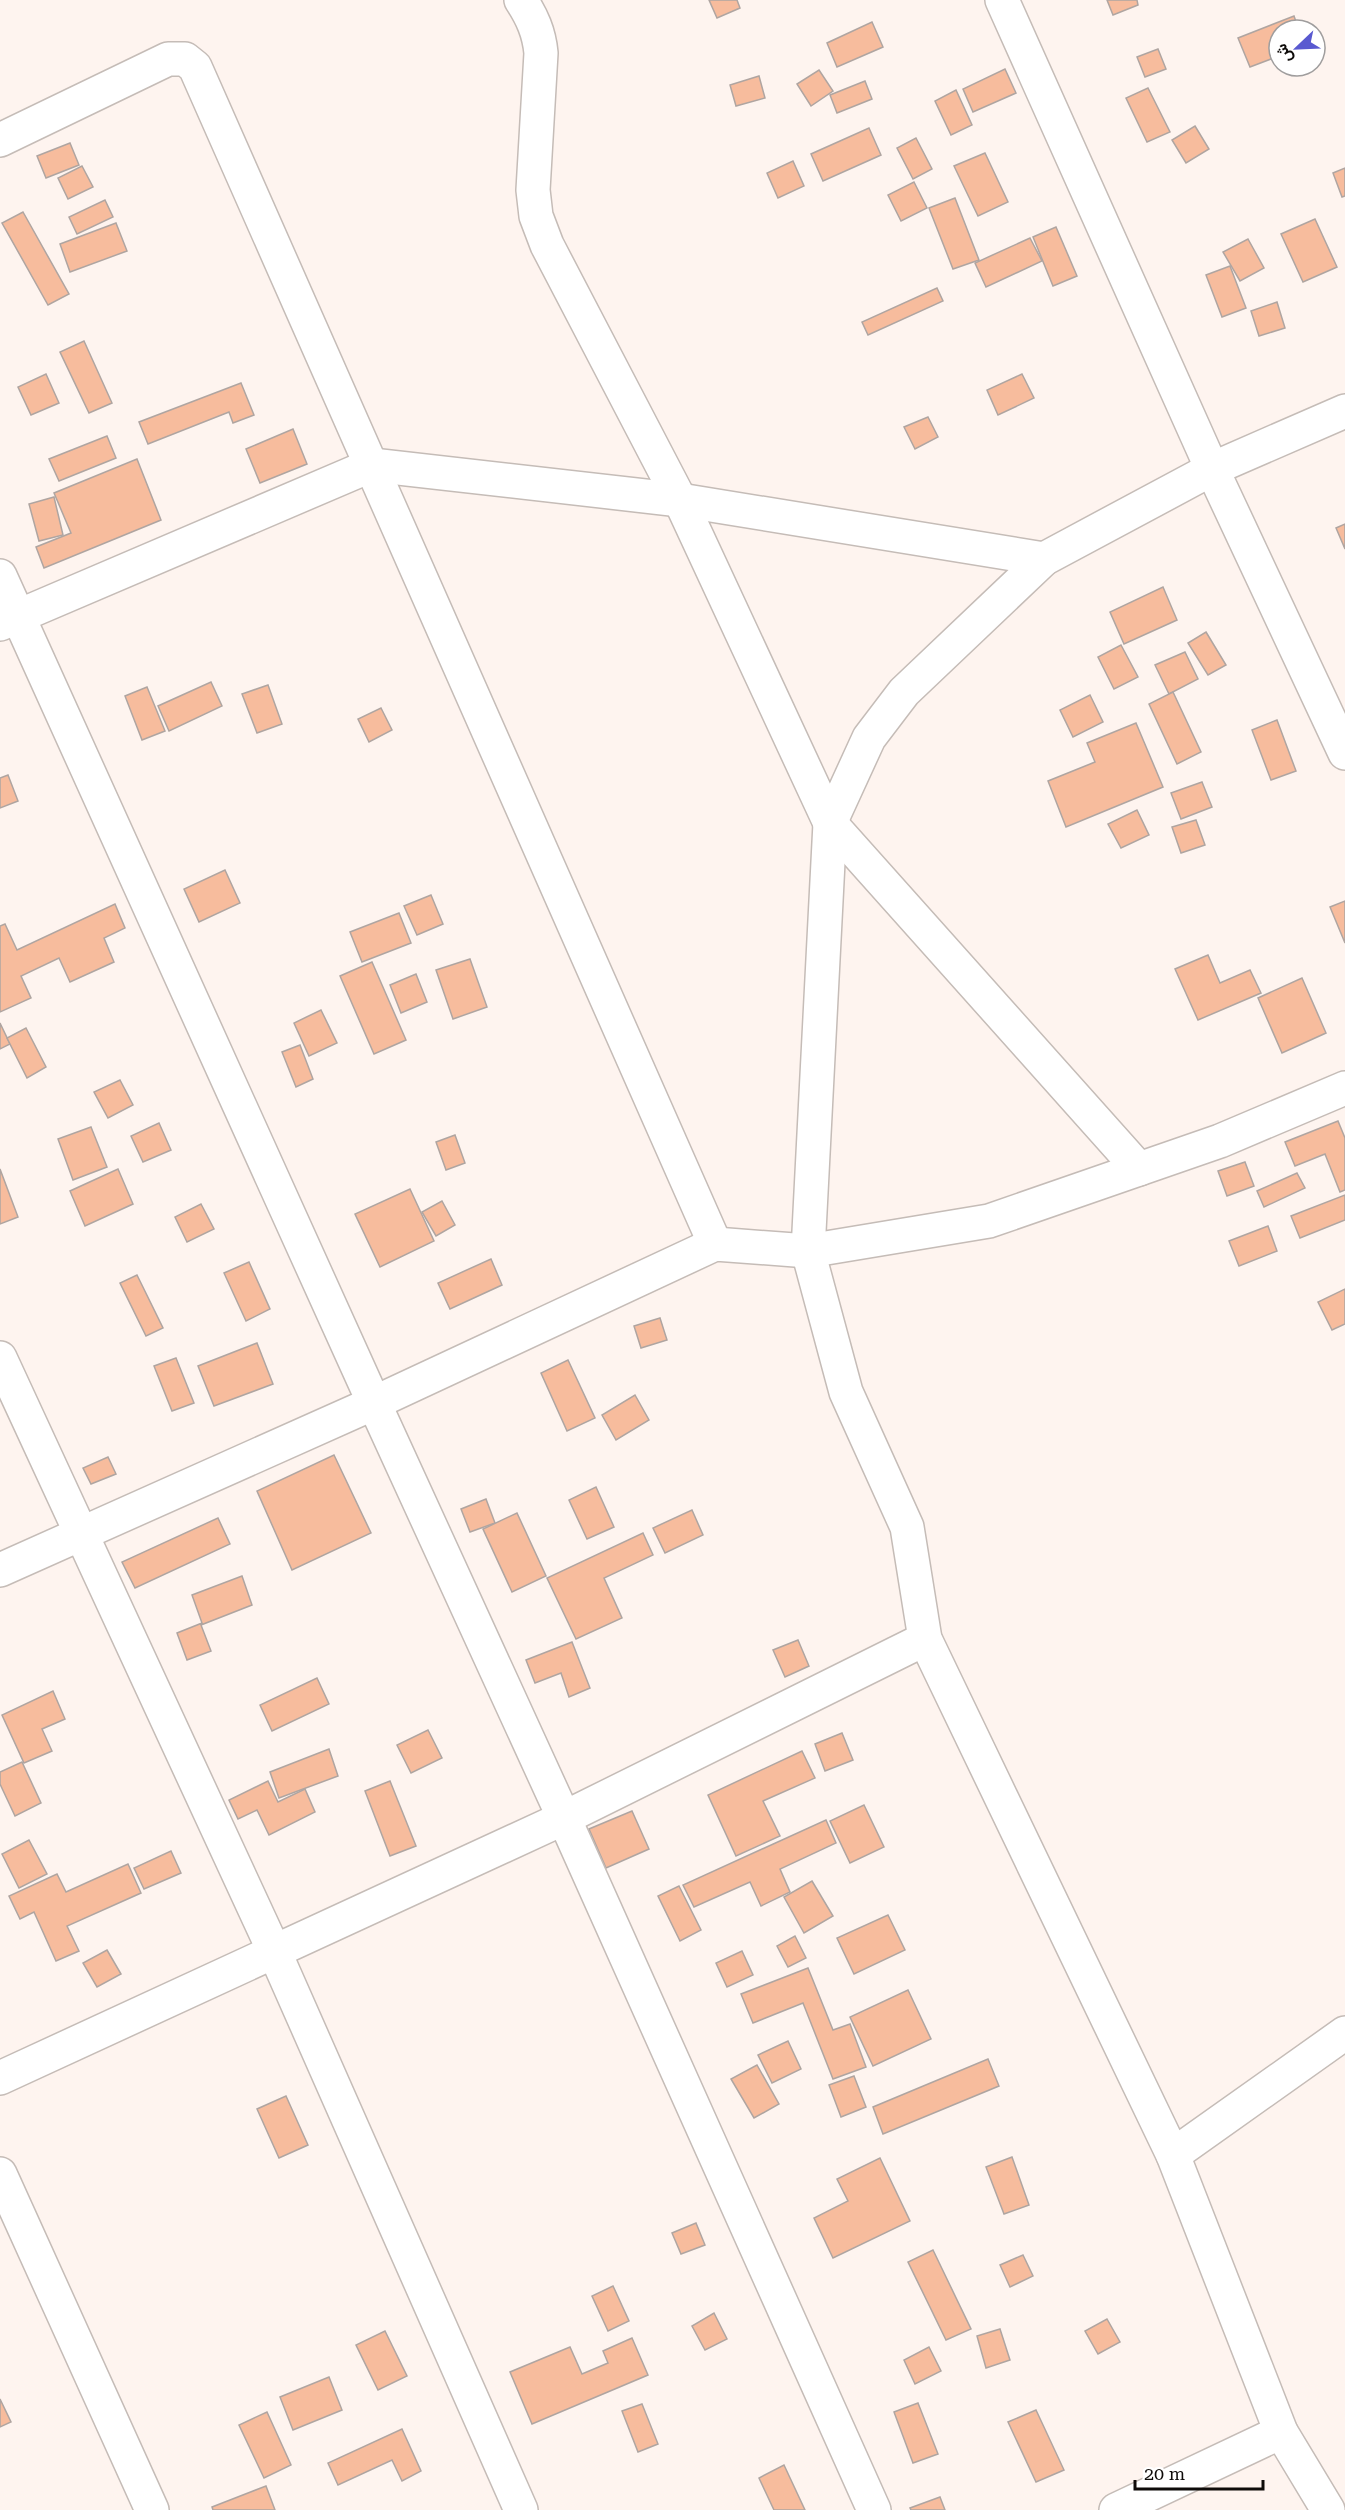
<svg xmlns="http://www.w3.org/2000/svg" width="1345" height="2510" viewBox="0 0 1345 2510" font-family="'Roboto Serif',Vazirmatn,serif">
<style>
.building{fill:#f7bc9d;stroke:#afa5a1;stroke-width:1.5}
.lines{fill:none;stroke-linecap:round;stroke-linejoin:round}
.minor-casing{stroke:#c5bcb7;stroke-width:36}
.minor{stroke:#fff;stroke-width:33}
</style>
<rect width="100%" height="100%" fill="#fef4ef"/>
<g class="building">
<path d="M709 0H737L740 8 717 18Z"/>
<path d="M1107 0H1137L1138 5 1113 15Z"/>
<path d="M1294 16 1299 30H1279V56L1250 67 1238 38Z"/>
<path d="M872 22 883 47 837 67 827 43Z"/>
<path d="M1158 49 1166 69 1145 77 1137 57Z"/>
<path d="M1005 69 1016 93 973 112 963 89Z"/>
<path d="M819 70 833 91 811 106 797 84Z"/>
<path d="M759 76 765 98 736 106 730 85Z"/>
<path d="M865 81 872 99 837 113 830 95Z"/>
<path d="M1148 88 1170 132 1147 142 1126 98Z"/>
<path d="M956 90 972 125 951 135 935 101Z"/>
<path d="M1195 126 1209 149 1186 163 1172 140Z"/>
<path d="M869 128 881 155 823 181 811 154Z"/>
<path d="M916 138 932 169 913 179 897 148Z"/>
<path d="M70 143 79 165 46 178 37 156Z"/>
<path d="M985 153 1008 202 978 216 954 166Z"/>
<path d="M793 161 804 186 778 198 767 173Z"/>
<path d="M82 166 93 187 68 199 58 178Z"/>
<path d="M1345 168V196L1342 197 1333 173Z"/>
<path d="M914 182 927 208 901 221 888 195Z"/>
<path d="M955 198 979 260 953 269 929 208Z"/>
<path d="M105 200 113 217 77 234 69 217Z"/>
<path d="M23 212 69 294 48 305 2 223Z"/>
<path d="M1315 219 1337 267 1303 282 1281 234Z"/>
<path d="M116 223 127 251 70 272 60 244Z"/>
<path d="M1056 227 1077 276 1053 286 1033 237Z"/>
<path d="M1030 238 1042 261 986 287 975 263Z"/>
<path d="M1248 239 1264 268 1240 281 1223 252Z"/>
<path d="M1230 266 1246 308 1222 317 1206 275Z"/>
<path d="M937 288 943 301 868 335 862 322Z"/>
<path d="M1277 302 1285 328 1259 336 1251 311Z"/>
<path d="M84 341 112 403 89 413 60 352Z"/>
<path d="M46 374 59 403 31 415 18 387Z"/>
<path d="M1022 374 1034 398 998 415 987 390Z"/>
<path d="M241 383 254 415 233 423 229 412 148 444 139 422Z"/>
<path d="M928 417 938 437 915 449 904 427Z"/>
<path d="M293 429 307 464 260 483 246 449Z"/>
<path d="M107 436 116 458 59 481 49 459Z"/>
<path d="M137 459 161 520 44 568 36 547 71 533 54 493Z"/>
<path d="M54 497 63 535 39 541 29 504Z"/>
<path d="M1345 524V549L1336 528Z"/>
<path d="M1163 587 1177 620 1124 644 1110 612Z"/>
<path d="M1206 632 1226 665 1208 675 1188 643Z"/>
<path d="M1121 645 1138 677 1114 689 1098 657Z"/>
<path d="M1185 652 1198 679 1169 694 1155 665Z"/>
<path d="M211 682 222 706 169 731 158 706Z"/>
<path d="M268 685 282 724 257 733 242 694Z"/>
<path d="M147 687 165 731 142 740 125 696Z"/>
<path d="M1173 692 1201 752 1177 764 1149 704Z"/>
<path d="M1090 695 1103 722 1073 737 1060 710Z"/>
<path d="M381 708 392 730 369 742 358 719Z"/>
<path d="M1277 720 1296 771 1271 780 1252 730Z"/>
<path d="M1136 723 1163 787 1066 827 1048 781 1095 762 1087 743Z"/>
<path d="M8 775 18 801 0 808V778Z"/>
<path d="M1202 782 1212 807 1181 819 1171 793Z"/>
<path d="M1137 810 1149 835 1121 848 1108 824Z"/>
<path d="M1196 820 1205 845 1181 853 1172 827Z"/>
<path d="M225 870 240 903 199 922 184 889Z"/>
<path d="M431 895 443 924 417 935 404 906Z"/>
<path d="M1345 901V943L1330 907Z"/>
<path d="M115 904 125 928 104 938 114 962 70 982 59 958 21 976 31 998 0 1012V926L5 924 17 950Z"/>
<path d="M399 913 411 943 362 962 350 932Z"/>
<path d="M1208 955 1220 983 1250 970 1261 993 1198 1020 1175 969Z"/>
<path d="M470 959 487 1007 453 1019 436 970Z"/>
<path d="M372 962 406 1040 374 1054 340 976Z"/>
<path d="M416 974 427 1002 401 1013 390 985Z"/>
<path d="M1302 978 1326 1033 1282 1053 1258 998Z"/>
<path d="M321 1010 337 1043 309 1056 294 1023Z"/>
<path d="M0 1023 10 1044 0 1049Z"/>
<path d="M26 1028 46 1067 27 1078 7 1038Z"/>
<path d="M300 1045 313 1079 296 1087 282 1052Z"/>
<path d="M120 1080 133 1105 108 1118 94 1092Z"/>
<path d="M1338 1121 1345 1138V1190L1340 1192 1325 1154 1295 1166 1285 1142Z"/>
<path d="M159 1123 171 1150 143 1162 131 1136Z"/>
<path d="M91 1127 107 1167 73 1180 58 1139Z"/>
<path d="M455 1135 465 1163 446 1170 436 1142Z"/>
<path d="M1245 1162 1254 1186 1227 1196 1218 1171Z"/>
<path d="M0 1169 18 1217 0 1224Z"/>
<path d="M118 1169 133 1204 85 1226 70 1191Z"/>
<path d="M1297 1173 1305 1188 1264 1207 1257 1191Z"/>
<path d="M410 1189 434 1241 380 1267 355 1214Z"/>
<path d="M1345 1195V1220L1300 1238 1291 1216Z"/>
<path d="M442 1201 455 1225 436 1236 422 1212Z"/>
<path d="M201 1204 214 1229 187 1242 175 1217Z"/>
<path d="M1268 1226 1277 1251 1239 1266 1229 1241Z"/>
<path d="M491 1259 502 1285 450 1309 438 1283Z"/>
<path d="M249 1262 270 1309 246 1321 224 1273Z"/>
<path d="M137 1275 163 1328 146 1336 120 1283Z"/>
<path d="M1345 1289V1324L1332 1330 1318 1302Z"/>
<path d="M660 1318 667 1340 641 1348 634 1326Z"/>
<path d="M257 1343 273 1384 214 1406 198 1366Z"/>
<path d="M176 1358 194 1403 172 1411 154 1366Z"/>
<path d="M568 1360 595 1418 567 1431 541 1373Z"/>
<path d="M635 1395 649 1420 616 1440 602 1415Z"/>
<path d="M334 1455 371 1533 292 1570 257 1491Z"/>
<path d="M108 1457 116 1474 91 1484 83 1468Z"/>
<path d="M596 1487 614 1527 587 1539 569 1500Z"/>
<path d="M486 1499 495 1523 470 1532 461 1509Z"/>
<path d="M692 1510 703 1535 665 1553 653 1528Z"/>
<path d="M517 1513 546 1576 512 1592 483 1529Z"/>
<path d="M218 1518 230 1544 135 1588 122 1562Z"/>
<path d="M643 1533 653 1555 604 1578 622 1618 576 1639 547 1578Z"/>
<path d="M242 1576 252 1605 201 1625 211 1651 187 1660 177 1633 202 1623 192 1595Z"/>
<path d="M798 1640 809 1666 785 1677 773 1650Z"/>
<path d="M572 1642 590 1688 569 1697 561 1673 535 1683 526 1660Z"/>
<path d="M317 1678 329 1704 272 1731 260 1705Z"/>
<path d="M53 1691 65 1719 42 1729 52 1751 24 1763 2 1715Z"/>
<path d="M428 1730 442 1758 411 1773 397 1745Z"/>
<path d="M842 1733 853 1760 825 1771 815 1744Z"/>
<path d="M329 1749 338 1776 279 1798 270 1772Z"/>
<path d="M802 1751 815 1778 763 1801 780 1836 736 1856 708 1795Z"/>
<path d="M22 1762 41 1803 15 1816 0 1784V1772Z"/>
<path d="M268 1781 278 1802 305 1789 315 1812 269 1835 257 1810 238 1819 229 1800Z"/>
<path d="M390 1781 416 1846 390 1856 365 1791Z"/>
<path d="M864 1805 884 1847 850 1863 830 1821Z"/>
<path d="M632 1811 649 1849 606 1868 589 1829Z"/>
<path d="M826 1820 836 1843 780 1869 790 1892 761 1906 750 1882 694 1907 683 1885Z"/>
<path d="M29 1840 47 1874 19 1888 2 1854Z"/>
<path d="M171 1851 181 1873 144 1889 134 1868Z"/>
<path d="M128 1864 141 1893 67 1926 79 1951 56 1961 34 1912 20 1919 9 1896 57 1874 66 1892Z"/>
<path d="M812 1881 833 1916 804 1933 784 1897Z"/>
<path d="M679 1886 701 1930 680 1941 658 1896Z"/>
<path d="M888 1915 905 1950 854 1974 837 1938Z"/>
<path d="M795 1936 806 1958 788 1967 777 1946Z"/>
<path d="M107 1950 121 1974 97 1987 83 1963Z"/>
<path d="M742 1951 753 1975 727 1987 716 1963Z"/>
<path d="M808 1968 833 2030 850 2024 866 2067 833 2079 803 2003 753 2023 741 1994Z"/>
<path d="M908 1990 931 2039 873 2066 850 2017Z"/>
<path d="M788 2041 801 2069 772 2083 758 2055Z"/>
<path d="M988 2059 999 2086 883 2134 873 2107Z"/>
<path d="M757 2065 779 2104 754 2118 731 2079Z"/>
<path d="M854 2076 866 2107 841 2117 829 2085Z"/>
<path d="M286 2096 308 2145 279 2158 257 2109Z"/>
<path d="M1012 2157 1029 2205 1004 2214 986 2167Z"/>
<path d="M880 2158 910 2221 833 2258 814 2218 848 2201 837 2179Z"/>
<path d="M696 2223 705 2245 681 2254 672 2233Z"/>
<path d="M933 2250 971 2329 946 2340 908 2262Z"/>
<path d="M1023 2255 1033 2276 1010 2287 1000 2265Z"/>
<path d="M613 2286 629 2321 608 2331 592 2296Z"/>
<path d="M714 2313 727 2339 705 2350 692 2326Z"/>
<path d="M1107 2319 1120 2342 1098 2354 1085 2331Z"/>
<path d="M1000 2329 1010 2360 986 2368 977 2336Z"/>
<path d="M385 2331 407 2376 378 2390 356 2345Z"/>
<path d="M632 2338 648 2375 532 2424 510 2372 570 2347 582 2374 608 2363 603 2351Z"/>
<path d="M929 2347 941 2371 915 2384 904 2360Z"/>
<path d="M329 2377 342 2410 293 2430 280 2397Z"/>
<path d="M0 2399 11 2422 0 2427Z"/>
<path d="M918 2403 938 2454 913 2463 894 2412Z"/>
<path d="M642 2404 658 2444 638 2452 622 2411Z"/>
<path d="M1036 2410 1064 2470 1036 2482 1008 2422Z"/>
<path d="M267 2412 291 2465 264 2478 239 2425Z"/>
<path d="M402 2429 421 2471 402 2481 392 2460 338 2485 328 2463Z"/>
<path d="M784 2465 805 2510H774L759 2478Z"/>
<path d="M266 2486 275 2510H213L212 2507Z"/>
<path d="M940 2497 945 2510H911L910 2508Z"/>
</g>
<g class="lines">
<g class="minor-casing">
<g id="minor">
<path d="M521 0C532 17 539 32 541 53L533 190 536 216 547 245 680 500 830 823 1139 1169"/>
<path d="M1002 0 1212 469 1345 753"/>
<path d="M0 140 168 59H185L195 67 715 1244"/>
<path d="M0 576 374 1403 564 1818 874 2510"/>
<path d="M0 624 372 465 680 500 1044 559"/>
<path d="M0 1358 275 1953 521 2510"/>
<path d="M0 1570 374 1403 715 1244 808 1251 989 1221 1220 1141 1345 1088"/>
<path d="M0 2078 564 1818 925 1639"/>
<path d="M1173 2155 1345 2033"/>
<path d="M0 2174 152 2510"/>
<path d="M1116 2510 1281 2432"/>
<path d="M1328 2510 1281 2432 1173 2155 925 1639 907 1527 846 1392 808 1251 830 823 869 738 904 692 1044 559 1212 469 1345 411"/>
</g>
</g>
<use href="#minor" class="minor"/>
</g>
<g transform="translate(1297 48) rotate(247)"><circle r="28" fill="#ffffff" stroke="#9f9d9d" stroke-width="1.5"/>
<path d="M0-4.5L10 22L0 15L-10 22Z" fill="#5959d0"/>
<text y="-9" font-size="16" font-weight="bold" text-anchor="middle" fill="#0e0b09">ش</text>
</g>
<path d="M1135 2480v9h128v-9" fill="none" stroke="#0e0b09" stroke-width="3"/>
<text x="1144" y="2480" font-size="18" fill="#0e0b09" stroke="#ffffff" stroke-width="4.5" paint-order="stroke">20 m</text>
</svg>
